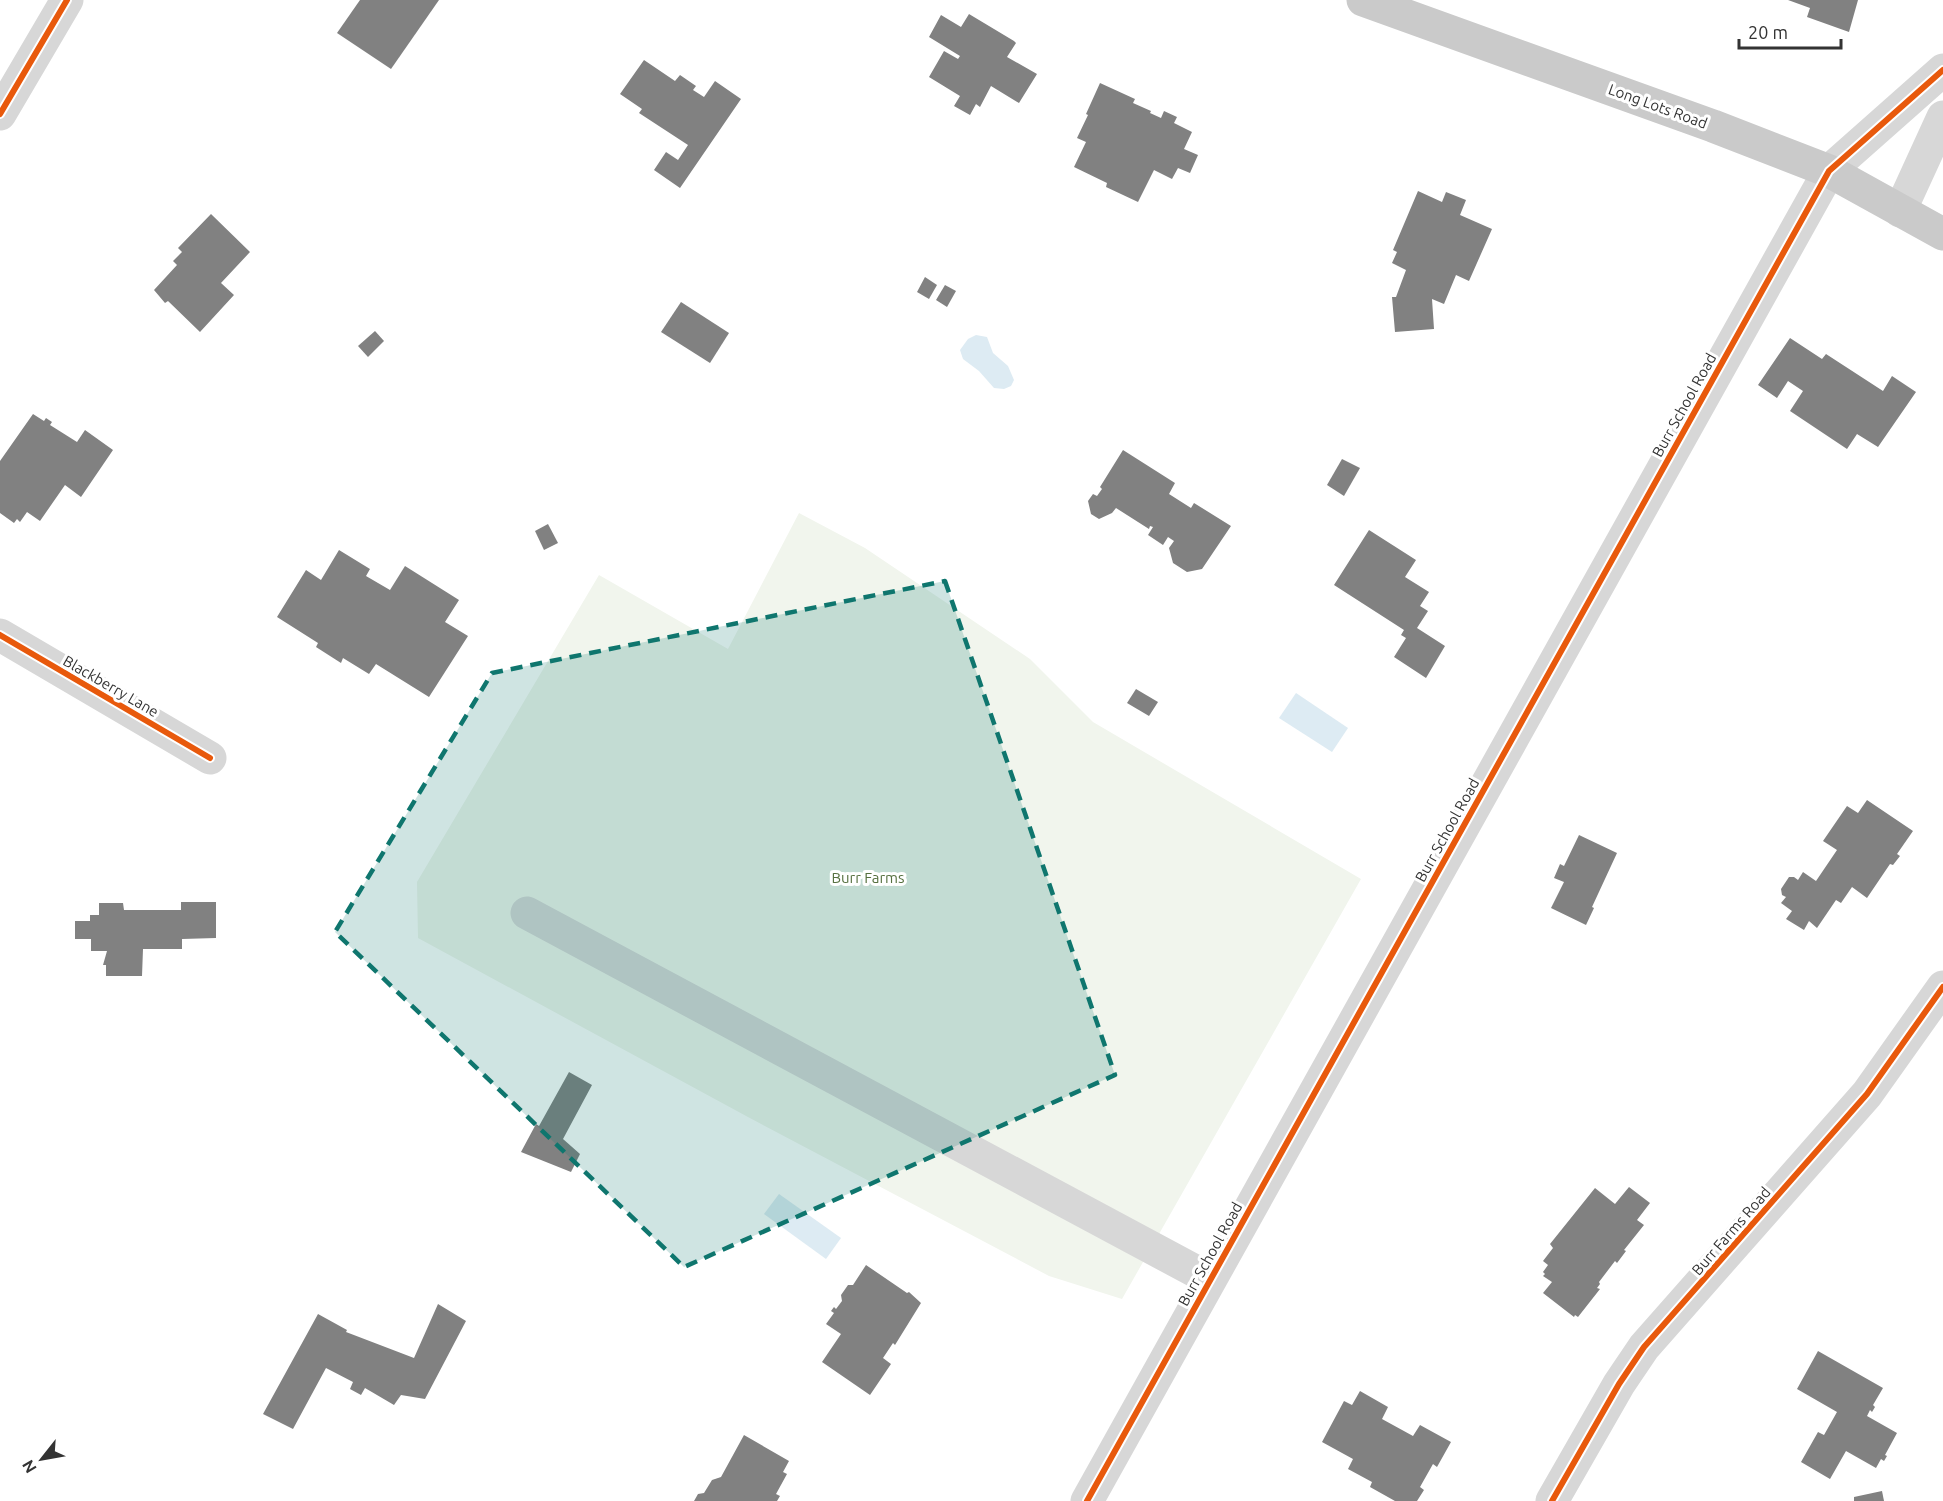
<svg xmlns="http://www.w3.org/2000/svg" width="1943" height="1501" viewBox="0 0 1943 1501" font-family="Ubuntu,sans-serif">
<style>
.green{fill:#f1f5ed}
.water{fill:#ddebf3}
.building{fill:#818181}
.lines{fill:none;stroke-linecap:round;stroke-linejoin:round}
.minor{stroke:#d7d7d7;stroke-width:33}
.major{stroke:#cacaca;stroke-width:33}
.cycleway-casing{stroke:#fff;stroke-width:10}
.cycleway{stroke:#e8590c;stroke-width:6}
.marked{fill:#0f766e;fill-opacity:0.2;stroke:#0f766e;stroke-width:4.5;stroke-dasharray:12 8;stroke-linejoin:round}
.labels{text-anchor:middle;dominant-baseline:central;stroke-width:6;stroke-linejoin:round;paint-order:stroke}
.street-label{font-size:15px;fill:#333;stroke:#fff}
.park-label{font-size:15px;fill:#56703f;stroke:#fff}
</style>
<rect width="100%" height="100%" fill="#fff"/>
<path class="green" d="M799 513 865 548 1030 659 1093 722 1361 879 1122 1299 1049 1276 748 1117 418 938 417 882 599 575 728 649Z"/>
<g class="water">
<path d="M976 335 987 337 993 353 1008 366 1014 380 1011 386 1004 389 994 388 979 371 963 359 960 350 968 339Z"/>
<path d="M1296 693 1348 728 1332 752 1279 718Z"/>
<path d="M779 1194 841 1238 826 1259 764 1214Z"/>
</g>
<g class="building">
<path d="M360 0H439L391 69 337 33Z"/>
<path d="M1788 0H1858L1849 32 1807 17 1810 8Z"/>
<path d="M969 14 1014 41 1016 43 1007 57 1037 74 1019 103 991 86 980 107 976 104 970 115 954 106 960 96 929 77 944 51 958 59 960 56 929 37 941 15 961 27Z"/>
<path d="M644 60 675 81 680 75 696 86 693 90 704 97 715 81 741 99 680 188 654 170 666 152 678 160 688 145 639 113 642 109 620 94Z"/>
<path d="M1100 83 1135 99 1133 103 1151 111 1150 113 1161 118 1164 111 1177 117 1174 123 1192 132 1184 149 1198 155 1190 173 1178 168 1172 179 1154 170 1138 202 1106 187 1107 183 1074 167 1086 142 1077 138 1088 115 1086 114Z"/>
<path d="M1418 191 1442 202 1446 192 1466 200 1460 215 1492 229 1469 281 1456 275 1444 304 1432 299 1434 329 1395 332 1392 297H1396L1406 270 1392 263 1397 252 1393 250Z"/>
<path d="M211 214 250 252 221 283 234 295 200 332 168 301 165 303 154 290 177 265 173 261 182 252 178 248Z"/>
<path d="M925 277 937 285 929 299 917 292Z"/>
<path d="M945 285 956 291 947 307 936 300Z"/>
<path d="M681 302 729 333 710 363 661 332Z"/>
<path d="M375 331 384 341 368 357 358 346Z"/>
<path d="M1790 338 1822 359 1826 354 1883 391 1892 376 1916 392 1878 447 1857 434 1847 449 1790 411 1803 391 1788 381 1777 398 1758 385Z"/>
<path d="M33 414 44 421 46 418 52 422 50 425 77 442 85 430 113 450 81 497 65 485 40 521 27 512 20 522 17 519 14 523 0 513V461Z"/>
<path d="M1123 450 1175 483 1169 494 1191 508 1194 503 1231 526 1202 569 1187 572 1173 563 1169 548 1174 541 1168 537 1163 545 1148 535 1153 527 1150 526 1149 529 1116 508 1112 513 1099 519 1091 514 1088 501 1093 494 1097 496 1102 489 1100 487Z"/>
<path d="M1342 459 1360 468 1344 496 1327 485Z"/>
<path d="M548 524 558 543 544 550 535 531Z"/>
<path d="M1369 530 1416 560 1405 577 1429 592 1420 606 1428 611 1417 628 1445 646 1426 678 1394 657 1406 638 1401 635 1404 630 1334 585Z"/>
<path d="M339 550 370 569 366 576 390 590 405 566 459 600 445 622 468 636 429 697 376 664 369 674 343 658 341 663 316 647 318 643 277 617 306 570 321 580Z"/>
<path d="M1136 689 1158 702 1149 716 1127 703Z"/>
<path d="M1867 800 1913 831 1897 854 1900 856 1893 865 1890 864 1867 898 1852 887 1841 903 1836 900 1817 928 1809 921 1804 930 1786 919 1792 911 1781 903 1786 897 1782 895 1781 889 1789 877H1794L1798 880 1803 872 1816 881 1837 850 1823 841 1847 806 1858 813Z"/>
<path d="M1579 835 1617 853 1592 907 1594 908 1586 925 1551 908 1564 882 1554 878 1560 864 1564 866Z"/>
<path d="M181 902H216V938L182 939V949H143L142 976H106V965H103L107 951H91V939H75V921H90V915H99V903H123L124 910H181Z"/>
<path d="M569 1072 592 1085 563 1139 580 1154 571 1172 521 1152 536 1124 539 1126Z"/>
<path d="M1629 1187 1650 1203 1637 1220 1644 1225 1624 1250 1626 1251 1617 1263 1615 1261 1599 1282 1600 1284 1597 1288 1600 1289 1578 1317 1575 1315 1574 1317 1543 1293 1552 1282 1543 1276 1545 1274 1543 1272 1548 1265 1543 1261 1553 1248 1550 1244 1595 1188 1615 1204Z"/>
<path d="M866 1265 907 1293 909 1292 921 1303 895 1345 893 1343 883 1358 891 1364 870 1395 822 1362 841 1334 826 1324 834 1313 831 1311 834 1307 836 1309 842 1301 841 1295 848 1285H853Z"/>
<path d="M438 1304 466 1321 425 1399 401 1395 394 1405 365 1388 361 1395 350 1389 353 1382 326 1368 293 1429 263 1414 318 1314 347 1330 346 1332 414 1358Z"/>
<path d="M1818 1351 1883 1388 1873 1405 1875 1407 1872 1412 1870 1410 1867 1416 1897 1433 1885 1455 1887 1456 1884 1461 1881 1459 1876 1468 1846 1451 1830 1479 1801 1462 1818 1432 1824 1435 1837 1412 1797 1389Z"/>
<path d="M1360 1391 1388 1407 1382 1419 1413 1436 1420 1425 1451 1442 1437 1467 1433 1464 1420 1487 1424 1490 1417 1501H1395L1370 1487 1372 1482 1348 1469 1353 1459 1322 1442 1344 1401 1352 1405Z"/>
<path d="M744 1435 789 1461 783 1472 787 1474 776 1494 780 1496 777 1501H694L698 1494 704 1493 712 1480 721 1477Z"/>
<path d="M1882 1491 1884 1501H1854V1497Z"/>
</g>
<g class="lines">
<g class="minor">
<path d="M0 114 67 0"/>
<path d="M1900 211 1943 117"/>
<path d="M0 635 210 758"/>
<path d="M527 913 1210 1279"/>
<path d="M1087 1501 1829 171 1943 70"/>
<path d="M1552 1501 1619 1384 1644 1347 1867 1094 1943 987"/>
</g>
<path class="major" d="M1363 0 1713 126 1829 171 1943 234"/>
<g class="cycleway-casing">
<g id="cycleway">
<path d="M0 114 67 0"/>
<path d="M0 635 210 758"/>
<path d="M1087 1501 1829 171 1943 70"/>
<path d="M1552 1501 1619 1384 1644 1347 1867 1094 1943 987"/>
</g>
</g>
<use href="#cycleway" class="cycleway"/>
</g>
<path class="marked" d="M945 581 1115 1075 684 1267 335 932 492 673Z"/>
<g class="labels">
<g class="street-label">
<text transform="translate(1658 106) rotate(20)">Long Lots Road</text>
<text transform="translate(1684 405) rotate(-61)">Burr School Road</text>
<text transform="translate(111 686) rotate(30)">Blackberry Lane</text>
<text transform="translate(1447 830) rotate(-61)">Burr School Road</text>
<text transform="translate(1731 1231) rotate(-49)">Burr Farms Road</text>
<text transform="translate(1210 1254) rotate(-61)">Burr School Road</text>
</g>
<g class="park-label">
<text x="868" y="877">Burr Farms</text>
</g>
</g>
<g transform="translate(42 1459) rotate(239)" stroke="#ffffff" stroke-width="4.5" paint-order="stroke">
<path d="M0-4.5L10 22L0 15L-10 22Z" fill="#333333"/>
<text y="-9" font-size="16" font-weight="bold" text-anchor="middle" fill="#333333">N</text>
</g>
<path d="M1739 39v9h102v-9" fill="none" stroke="#333333" stroke-width="3"/>
<text x="1748" y="39" font-size="18" fill="#333333" stroke="#ffffff" stroke-width="4.5" paint-order="stroke">20 m</text>
</svg>
